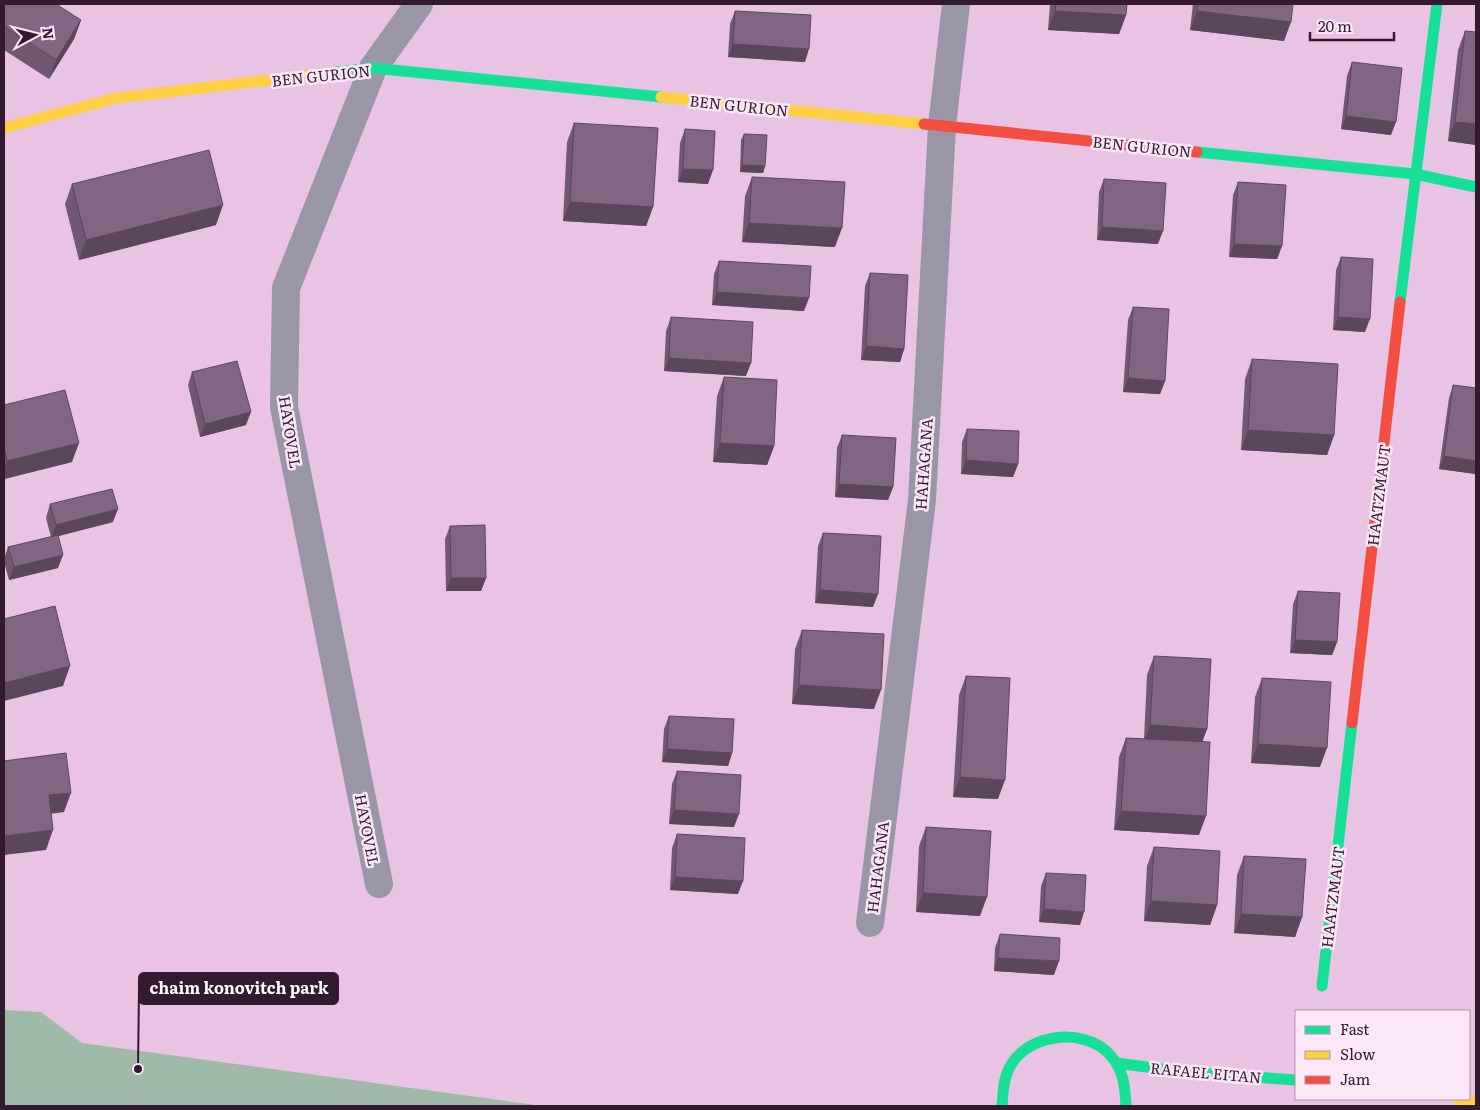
<svg xmlns="http://www.w3.org/2000/svg" width="1480" height="1110" viewBox="0 0 1480 1110" font-family="Literata,serif">
<style>
.green{fill:#9fbaa8}
.lines{fill:none;stroke-linecap:round;stroke-linejoin:round}
.street{stroke:#9997a7;stroke-width:28}
.fast{stroke:#16e098;stroke-width:11}
.slow{stroke:#ffcf43;stroke-width:11}
.jam{stroke:#f24e42;stroke-width:11}
.wall{fill:#6f5872}
.shaded-wall{fill:#5a475c}
.building{fill:#816684;stroke:#5a475c}
.labels{text-anchor:middle;dominant-baseline:central;stroke-width:5;stroke-linejoin:round;paint-order:stroke}
.street-label{font-size:15px;fill:#331a31;stroke:#fce7f9}
.leader{fill:none;stroke:#331a31;stroke-width:2}
.callout-dot{fill:#331a31;stroke:#fce7f9;stroke-width:2}
.callout{fill:#331a31;stroke:#331a31;stroke-width:2}
.callout-label{font-size:16px;text-anchor:middle;font-weight:bold;fill:#fff}
</style>
<rect width="100%" height="100%" fill="#e8c3e3"/>
<path class="green" d="M4 1010 41 1012 82 1043 543 1106H4Z"/>
<g class="lines">
<g class="street">
<path d="M379 884 284 407 286 288 373 68 419 4"/>
<path d="M870 923 922 500 942 126 956 4"/>
</g>
<g class="fast">
<path d="M330 73 373 68 661 97"/>
<path d="M1197 152 1415 174 1476 187"/>
<path d="M1400 302 1437 4"/>
<path d="M1322 986 1352 723"/>
<path d="M1117 1063 1183 1072 1296 1080"/>
<path d="M1002 1106C1003 1096 1003 1085 1006 1076 1018 1034 1084 1024 1111 1056 1124 1071 1125 1087 1126 1106"/>
</g>
<g class="slow">
<path d="M661 97 924 124"/>
<path d="M4 128 116 98 330 73"/>
<path d="M1458 1099 1476 1102"/>
</g>
<g class="jam">
<path d="M924 124 1197 152"/>
<path d="M1352 723 1400 302"/>
</g>
</g>
<g class="wall">
<path d="M4 4 81 20 74 39 49 79 4 50Z"/>
<path d="M1050 4H1127L1126 15 1119 34 1048 30Z"/>
<path d="M1193 4H1293L1284 41 1190 30Z"/>
<path d="M735 11 805 62 728 57 730 24Z"/>
<path d="M1465 31 1476 145 1448 141 1458 50Z"/>
<path d="M1352 62 1391 135 1341 129 1347 76Z"/>
<path d="M574 123 653 207 646 226 563 221 567 142Z"/>
<path d="M685 129 708 184 678 182 680 143Z"/>
<path d="M744 134 765 166 763 173 740 172 741 140Z"/>
<path d="M752 177 835 247 742 242 745 196Z"/>
<path d="M1104 179 1158 244 1097 240 1099 192Z"/>
<path d="M1238 182 1282 246 1277 259 1229 257 1233 195Z"/>
<path d="M72 184 216 225 79 260 65 204Z"/>
<path d="M1341 257 1365 332 1333 330 1336 270Z"/>
<path d="M719 261 804 311 712 305 714 274Z"/>
<path d="M870 273 904 349 900 362 861 360 865 286Z"/>
<path d="M1133 307 1165 381 1160 394 1123 392 1128 320Z"/>
<path d="M671 317 746 376 664 371 666 331Z"/>
<path d="M1252 359 1334 435 1327 455 1241 450 1245 379Z"/>
<path d="M192 372 246 425 200 437 188 385Z"/>
<path d="M724 377 774 446 767 465 713 462 717 396Z"/>
<path d="M1453 385 1476 388V474L1439 469 1449 398Z"/>
<path d="M4 405 72 462 4 479Z"/>
<path d="M967 429 1018 464 1013 477 961 474 962 442Z"/>
<path d="M842 435 893 487 888 500 835 497 837 448Z"/>
<path d="M50 504 113 522 58 536V568L9 580 4 562V559L8 547 51 537 46 518Z"/>
<path d="M450 526 486 578 481 591H446L445 539Z"/>
<path d="M823 533 873 607 815 603 818 546Z"/>
<path d="M1298 591 1337 642 1332 655 1290 653 1293 604Z"/>
<path d="M802 630 874 709 792 704 795 649Z"/>
<path d="M1154 656 1207 729 1202 742 1199 835 1114 830 1119 757 1126 738 1144 739 1147 675Z"/>
<path d="M966 676 998 799 953 797 959 695Z"/>
<path d="M1262 678 1320 767 1251 763 1255 697Z"/>
<path d="M669 716 732 753 728 766 662 762 664 729Z"/>
<path d="M677 771 734 827 669 824 672 784Z"/>
<path d="M926 827 980 916 916 912 919 846Z"/>
<path d="M677 834 738 894 670 890 672 848Z"/>
<path d="M1154 847 1217 905 1210 925 1144 921 1147 866Z"/>
<path d="M1244 856 1302 917 1295 937 1234 933 1237 875Z"/>
<path d="M1046 873 1080 925 1039 922 1041 886Z"/>
<path d="M1000 934 1054 975 994 971 995 948Z"/>
</g>
<g class="shaded-wall">
<path d="M1055 11 1126 15 1119 34 1048 30Z"/>
<path d="M1197 11 1291 22 1284 41 1190 30Z"/>
<path d="M81 20 74 39 49 79 56 60Z"/>
<path d="M733 44 809 49 805 62 728 57Z"/>
<path d="M1346 116 1396 122 1391 135 1341 129Z"/>
<path d="M1455 122 1476 124V145L1448 141Z"/>
<path d="M742 165 765 166 763 173 740 172Z"/>
<path d="M683 169 713 170 708 184 678 182Z"/>
<path d="M570 202 653 207 646 226 563 221Z"/>
<path d="M223 205 216 225 79 260 86 240Z"/>
<path d="M749 223 842 228 835 247 742 242Z"/>
<path d="M1102 227 1163 231 1158 244 1097 240Z"/>
<path d="M1234 244 1282 246 1277 259 1229 257Z"/>
<path d="M717 292 809 298 804 311 712 305Z"/>
<path d="M1338 317 1370 319 1365 332 1333 330Z"/>
<path d="M866 346 904 349 900 362 861 360Z"/>
<path d="M669 358 751 363 746 376 664 371Z"/>
<path d="M1128 378 1165 381 1160 394 1123 392Z"/>
<path d="M251 412 246 425 200 437 205 424Z"/>
<path d="M1248 430 1334 435 1327 455 1241 450Z"/>
<path d="M79 443 72 462 4 479V470L7 461Z"/>
<path d="M720 443 774 446 767 465 713 462Z"/>
<path d="M1444 456 1476 461V474L1439 469Z"/>
<path d="M966 460 1018 464 1013 477 961 474Z"/>
<path d="M839 484 893 487 888 500 835 497Z"/>
<path d="M118 509 113 522 51 538 56 525Z"/>
<path d="M63 555 58 568 9 580 14 567Z"/>
<path d="M451 578H486L481 591H446Z"/>
<path d="M820 590 878 594 873 607 815 603Z"/>
<path d="M1295 640 1337 642 1332 655 1290 653Z"/>
<path d="M70 666 63 686 4 701V683Z"/>
<path d="M799 685 881 690 874 709 792 704Z"/>
<path d="M1150 725 1207 729 1200 748 1143 745Z"/>
<path d="M1258 744 1327 748 1320 767 1251 763Z"/>
<path d="M667 749 732 753 728 766 662 762Z"/>
<path d="M960 777 1005 780 998 799 953 797Z"/>
<path d="M71 793 64 812 42 815 49 795Z"/>
<path d="M674 810 739 814 734 827 669 824Z"/>
<path d="M1121 811 1206 816 1199 835 1114 830Z"/>
<path d="M53 830 46 850 4 855V836Z"/>
<path d="M675 877 743 881 738 894 670 890Z"/>
<path d="M923 893 987 897 980 916 916 912Z"/>
<path d="M1151 901 1217 905 1210 925 1144 921Z"/>
<path d="M1044 909 1084 912 1080 925 1039 922Z"/>
<path d="M1241 914 1302 917 1295 937 1234 933Z"/>
<path d="M998 958 1059 961 1054 975 994 971Z"/>
</g>
<g class="building">
<path d="M4 4H56L81 20 56 60 4 26Z"/>
<path d="M1056 4H1127L1126 15 1055 11Z"/>
<path d="M1198 4H1293L1291 22 1197 11Z"/>
<path d="M735 11 811 15 809 49 733 44Z"/>
<path d="M1465 31 1476 32V124L1455 122Z"/>
<path d="M1352 62 1402 68 1396 122 1346 116Z"/>
<path d="M574 123 658 128 653 207 570 202Z"/>
<path d="M685 129 715 131 713 170 683 169Z"/>
<path d="M744 134 767 135 765 166 742 165Z"/>
<path d="M209 150 223 205 86 240 72 184Z"/>
<path d="M752 177 845 182 842 228 749 223Z"/>
<path d="M1104 179 1166 183 1163 231 1102 227Z"/>
<path d="M1238 182 1286 185 1282 246 1234 244Z"/>
<path d="M1341 257 1373 259 1370 319 1338 317Z"/>
<path d="M719 261 811 266 809 298 717 292Z"/>
<path d="M870 273 908 275 904 349 866 346Z"/>
<path d="M1133 307 1169 309 1165 381 1128 378Z"/>
<path d="M671 317 753 322 751 363 669 358Z"/>
<path d="M1252 359 1338 364 1334 435 1248 430Z"/>
<path d="M237 361 251 412 205 424 192 372Z"/>
<path d="M724 377 777 380 774 446 720 443Z"/>
<path d="M1453 385 1476 388V461L1444 456Z"/>
<path d="M65 390 79 443 7 461 4 447V405Z"/>
<path d="M967 429 1019 431 1018 464 966 460Z"/>
<path d="M842 435 896 438 893 487 839 484Z"/>
<path d="M112 489 118 509 56 525 50 504Z"/>
<path d="M485 525 486 578H451L450 526Z"/>
<path d="M823 533 881 536 878 594 820 590Z"/>
<path d="M58 535 63 555 14 567 8 547Z"/>
<path d="M1298 591 1340 593 1337 642 1295 640Z"/>
<path d="M55 606 70 666 4 683V619Z"/>
<path d="M802 630 884 634 881 690 799 685Z"/>
<path d="M1154 656 1211 659 1207 729 1150 725Z"/>
<path d="M966 676 1010 678 1005 780 960 777Z"/>
<path d="M1262 678 1331 682 1327 748 1258 744Z"/>
<path d="M669 716 734 719 732 753 667 749Z"/>
<path d="M1126 738 1210 742 1206 816 1121 811Z"/>
<path d="M66 753 71 793 49 795 53 830 4 836V761Z"/>
<path d="M677 771 741 775 739 814 674 810Z"/>
<path d="M926 827 991 831 987 897 923 893Z"/>
<path d="M677 834 745 838 743 881 675 877Z"/>
<path d="M1154 847 1220 851 1217 905 1151 901Z"/>
<path d="M1244 856 1306 859 1302 917 1241 914Z"/>
<path d="M1046 873 1086 875 1084 912 1044 909Z"/>
<path d="M1000 934 1060 938 1059 961 998 958Z"/>
</g>
<g class="labels">
<g class="street-label">
<text transform="translate(321 75) rotate(-6)">BEN GURION</text>
<text transform="translate(739 105) rotate(6)">BEN GURION</text>
<text transform="translate(1142 146) rotate(6)">BEN GURION</text>
<text transform="translate(291 432) rotate(81)">HAYOVEL</text>
<text transform="translate(923 464) rotate(-86)">HAHAGANA</text>
<text transform="translate(1378 495) rotate(-83)">HAATZMAUT</text>
<text transform="translate(368 830) rotate(79)">HAYOVEL</text>
<text transform="translate(877 867) rotate(-83)">HAHAGANA</text>
<text transform="translate(1332 897) rotate(-83)">HAATZMAUT</text>
<text transform="translate(1206 1072) rotate(5)">RAFAEL EITAN</text>
</g>
</g>
<path class="leader" d="M138 1069L139 989"/>
<circle class="callout-dot" cx="138" cy="1069" r="5"/>
<rect class="callout" x="139" y="973" width="199" height="31" rx="5"/>
<g class="callout-label">
<text x="239" y="994">chaim konovitch park</text>
</g>
<rect width="1480" height="1110" fill="none" stroke="#331a31" stroke-width="10"/>
<rect x="1295" y="1010" width="175" height="90" fill="#fce7f9" stroke="#ac95a9"/>
<rect x="1305" y="1026" width="25" height="8" fill="#16e098" stroke="#ac95a9"/>
<text x="1340" y="1035" font-size="15" fill="#331a31">Fast</text>
<rect x="1305" y="1051" width="25" height="8" fill="#ffcf43" stroke="#ac95a9"/>
<text x="1340" y="1060" font-size="15" fill="#331a31">Slow</text>
<rect x="1305" y="1076" width="25" height="8" fill="#f24e42" stroke="#ac95a9"/>
<text x="1340" y="1085" font-size="15" fill="#331a31">Jam</text>
<g transform="translate(35 35) rotate(83)" stroke="#fce7f9" stroke-width="4" paint-order="stroke">
<path d="M0-4L9 19L0 12L-9 19Z" fill="#331a31"/>
<text y="-8" font-size="14" font-weight="bold" text-anchor="middle" fill="#331a31">N</text>
</g>
<path d="M1310 32v8h84v-8" fill="none" stroke="#331a31" stroke-width="2.5"/>
<text x="1318" y="32" font-size="15" fill="#331a31" stroke="#fce7f9" stroke-width="4" paint-order="stroke">20 m</text>
</svg>
